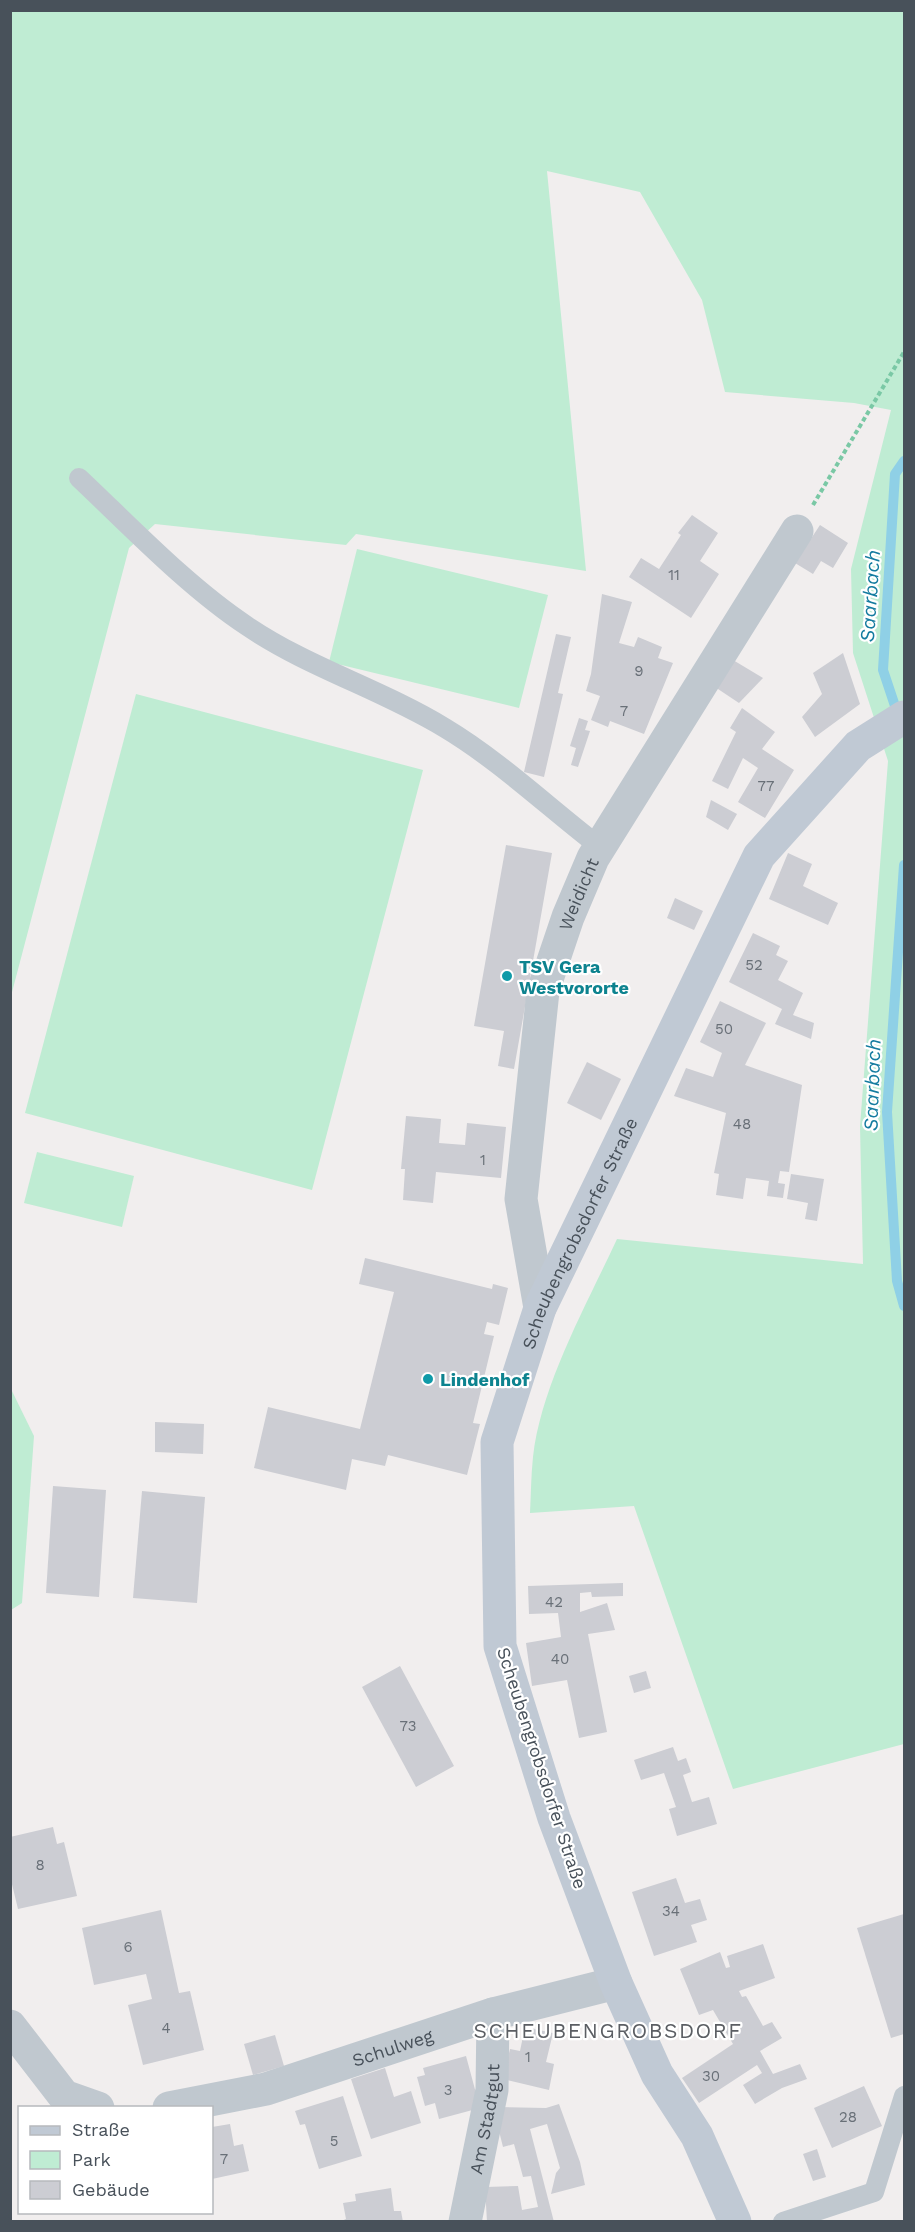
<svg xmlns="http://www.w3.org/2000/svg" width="915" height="2232" viewBox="0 0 915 2232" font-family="'Work Sans',sans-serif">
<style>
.green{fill:#bfecd3}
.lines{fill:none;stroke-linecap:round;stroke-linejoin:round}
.stream{stroke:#8fd0e6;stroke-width:10}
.building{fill:#cccdd3}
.path{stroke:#7ac8a5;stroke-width:4;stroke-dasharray:4.5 3;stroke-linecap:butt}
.lane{stroke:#c0c8cf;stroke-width:20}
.street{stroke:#c0c8cf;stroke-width:33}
.secondary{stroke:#c0c9d4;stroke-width:33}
.culture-dot{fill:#0f9aa8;stroke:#fff;stroke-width:2}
.labels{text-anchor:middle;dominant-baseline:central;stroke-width:4.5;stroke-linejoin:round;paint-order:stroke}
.number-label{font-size:15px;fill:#697078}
.street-label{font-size:18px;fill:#48515a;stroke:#fff}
.culture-label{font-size:18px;font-weight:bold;fill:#0d838f;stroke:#fff;text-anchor:start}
.water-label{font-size:20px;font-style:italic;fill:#157ca0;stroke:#fff}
.quarter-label{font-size:21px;letter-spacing:1.5px;fill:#5b5e63;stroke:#fff}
</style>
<rect width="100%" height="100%" fill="#f1eeee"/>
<g class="green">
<path d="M11 11H904V1744L733 1789 634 1506 530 1513C531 1494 531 1475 533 1457 541 1385 587 1304 617 1239L863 1264 860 1126 888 761 853 653 851 569 891 410 854 403 725 392 702 300 640 192 547 171 586 571 356 534 346 545 155 524 129 548 11 996Z"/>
<path d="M357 549 548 595 519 708 329 662Z"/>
<path d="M136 694 423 770 312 1190 25 1113Z"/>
<path d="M37 1152 134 1176 122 1227 24 1203Z"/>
<path d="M10 1387 34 1436 22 1603 11 1610Z"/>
</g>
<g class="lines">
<g class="stream">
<path d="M898 715 883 670 895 474 904 461"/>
<path d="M904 865 887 1112 897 1281 904 1306"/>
</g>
</g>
<g class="building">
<path d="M692 515 718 533 700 561 719 574 691 618 629 577 641 558 659 569 681 535 678 533Z"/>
<path d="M820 525 848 543 833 568 821 561 813 574 795 563Z"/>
<path d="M602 594 632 602 619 643 634 647 638 637 662 647 658 658 673 663 644 734 610 721 608 727 591 720 600 696 586 691 591 674Z"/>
<path d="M556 634 571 637 558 693 563 694 544 777 524 772Z"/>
<path d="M843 653 860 704 815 737 802 717 822 694 813 673Z"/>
<path d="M733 660 763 678 739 703 715 687Z"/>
<path d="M742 708 775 732 762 749 794 770 765 818 738 802 758 768 743 758 728 789 712 781 736 732 730 728Z"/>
<path d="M579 718 588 721 585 730 590 731 578 767 571 765 576 748 570 746Z"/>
<path d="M711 800 737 814 728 830 706 817Z"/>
<path d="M506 845 552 853 514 1069 498 1066 504 1031 474 1026Z"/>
<path d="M788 853 812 864 803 886 838 903 828 925 769 899Z"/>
<path d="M675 898 703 911 694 930 667 918Z"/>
<path d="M753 933 780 946 776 955 788 961 778 980 803 993 793 1015 814 1023 811 1039 775 1024 782 1009 729 982Z"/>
<path d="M720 1001 766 1023 745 1065 802 1085 789 1172 780 1171 778 1183 785 1184 783 1198 767 1196 769 1181 746 1178 743 1199 716 1195 719 1174 714 1173 726 1113 674 1096 686 1068 713 1077 722 1053 700 1042Z"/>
<path d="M587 1062 621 1079 601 1120 567 1103Z"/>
<path d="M406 1116 441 1119 439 1143 465 1145 467 1123 506 1127 501 1178 436 1172 433 1203 403 1200 405 1169H401Z"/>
<path d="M791 1174 824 1179 817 1221 805 1219 808 1203 787 1199Z"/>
<path d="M365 1258 492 1289 493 1284 508 1288 499 1325 487 1322 484 1334 494 1336 473 1423 480 1424 467 1475 388 1455 385 1466 352 1459 346 1490 254 1468 268 1407 360 1429 394 1292 359 1284Z"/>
<path d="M155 1422 204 1424 203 1454 155 1452Z"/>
<path d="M53 1486 106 1490 99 1597 46 1593Z"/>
<path d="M142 1491 205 1497 197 1603 133 1598Z"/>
<path d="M623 1583V1596L592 1597 591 1592 580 1593V1612L607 1603 615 1630 588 1634 607 1732 579 1738 567 1680 532 1686 526 1643 561 1637 558 1613 529 1614 528 1586Z"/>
<path d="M400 1666 454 1766 416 1787 362 1687Z"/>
<path d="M646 1671 651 1688 634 1693 629 1676Z"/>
<path d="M673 1747 678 1761 686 1758 691 1772 683 1775 692 1802 709 1797 717 1824 677 1836 669 1809 676 1807 664 1773 641 1780 634 1760Z"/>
<path d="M53 1827 57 1844 64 1842 77 1896 18 1909 10 1876V1837Z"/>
<path d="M676 1878 685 1903 700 1899 707 1920 691 1925 697 1942 654 1956 632 1892Z"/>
<path d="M161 1910 179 1993 190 1991 204 2050 143 2065 128 2005 152 1999 146 1974 94 1985 82 1928Z"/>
<path d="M904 1914V2034L891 2038 857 1928Z"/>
<path d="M763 1944 775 1978 739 1991 742 1997 746 1996 763 2026 772 2022 782 2038 760 2051 773 2074 800 2064 807 2079 782 2088 755 2104 743 2085 762 2073 757 2065 699 2103 682 2078 733 2044 713 2010 699 2015 680 1969 720 1952 726 1968 730 1967 727 1956Z"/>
<path d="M525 2027 553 2033 546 2062 554 2064 549 2090 503 2079 510 2049 520 2051Z"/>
<path d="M275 2035 284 2066 253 2075 244 2044Z"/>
<path d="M466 2056 480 2108 439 2119 435 2103 425 2106 417 2077 425 2075 423 2068Z"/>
<path d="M385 2068 394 2097 411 2091 421 2123 371 2139 351 2079Z"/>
<path d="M864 2086 882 2126 832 2148 814 2108Z"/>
<path d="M343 2096 362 2156 319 2169 305 2124 300 2125 295 2111Z"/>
<path d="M559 2104 580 2162 585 2185 551 2194 556 2173 560 2168 547 2124 530 2129 554 2222H487L485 2187 518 2186 522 2210 538 2207 531 2176 523 2177 514 2144 503 2147 499 2131V2107L546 2108Z"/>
<path d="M230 2124 234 2146 243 2144 249 2171 212 2179V2127Z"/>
<path d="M817 2149 826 2177 813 2181 803 2154Z"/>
<path d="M391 2188 394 2211H401L403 2222H339L346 2219 343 2203 356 2201 355 2194Z"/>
</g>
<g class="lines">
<path class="path" d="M813 505 904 352"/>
<g class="lane">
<path d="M79 478C131 527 188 587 247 626 309 668 381 689 445 728 500 761 549 808 600 847"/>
<path d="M783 2222 874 2192 904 2096"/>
</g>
<g class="street">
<path id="s1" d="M540 1308 521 1199 543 991 568 917 593 858 797 531"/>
<path d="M10 2026 64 2096 98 2108"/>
<path id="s2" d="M169 2108 266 2089 493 2014 616 1983"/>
<path id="s3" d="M465 2222 492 2090 493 2014"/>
</g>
<path class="secondary" id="s4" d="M735 2222 697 2136 657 2074 616 1983 554 1818 500 1646 497 1442 540 1308 759 856 858 746 904 717"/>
</g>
<g class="culture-dot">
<circle cx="507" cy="976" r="6"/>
<circle cx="428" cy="1379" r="6"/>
</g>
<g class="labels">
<g class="number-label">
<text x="674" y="575">11</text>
<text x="639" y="671">9</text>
<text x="624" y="711">7</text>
<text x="766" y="786">77</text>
<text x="754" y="965">52</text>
<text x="724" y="1029">50</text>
<text x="742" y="1124">48</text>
<text x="483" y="1160">1</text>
<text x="554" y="1602">42</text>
<text x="560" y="1659">40</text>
<text x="408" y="1726">73</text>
<text x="40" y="1865">8</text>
<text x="671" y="1911">34</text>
<text x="128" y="1947">6</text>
<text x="166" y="2028">4</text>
<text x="528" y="2057">1</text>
<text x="711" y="2076">30</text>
<text x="448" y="2090">3</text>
<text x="848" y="2117">28</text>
<text x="334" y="2141">5</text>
<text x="224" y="2159">7</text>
</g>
<g class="street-label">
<text stroke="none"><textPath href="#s1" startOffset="423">Weidicht</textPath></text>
<text stroke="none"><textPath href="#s4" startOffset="1053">Scheubengrobsdorfer Straße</textPath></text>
<text transform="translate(542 1768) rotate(72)">Scheubengrobsdorfer Straße</text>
<text stroke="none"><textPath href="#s2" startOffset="232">Schulweg</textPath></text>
<text stroke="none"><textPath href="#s3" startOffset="105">Am Stadtgut</textPath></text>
</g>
<g class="culture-label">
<text x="519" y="966">TSV Gera<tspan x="519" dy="21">Westvororte</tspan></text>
<text x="440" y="1379">Lindenhof</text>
</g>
<g class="water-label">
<text transform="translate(870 596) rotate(-86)">Saarbach</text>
<text transform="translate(872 1085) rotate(-88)">Saarbach</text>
</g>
<g class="quarter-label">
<text x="608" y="2030">SCHEUBENGROBSDORF</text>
</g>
</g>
<rect width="915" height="2232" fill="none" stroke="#48515a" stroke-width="24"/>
<rect x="18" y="2106" width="195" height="108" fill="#ffffff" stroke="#b6b9bd" stroke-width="1.5"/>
<rect x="30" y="2126" width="30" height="9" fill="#c0c9d4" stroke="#b6b9bd" stroke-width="1.5"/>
<text x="72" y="2136" font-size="18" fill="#48515a">Straße</text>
<rect x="30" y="2151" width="30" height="18" fill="#bfecd3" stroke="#b6b9bd" stroke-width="1.5"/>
<text x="72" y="2166" font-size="18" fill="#48515a">Park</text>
<rect x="30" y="2181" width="30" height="18" fill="#cccdd3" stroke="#b6b9bd" stroke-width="1.5"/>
<text x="72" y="2196" font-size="18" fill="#48515a">Gebäude</text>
</svg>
